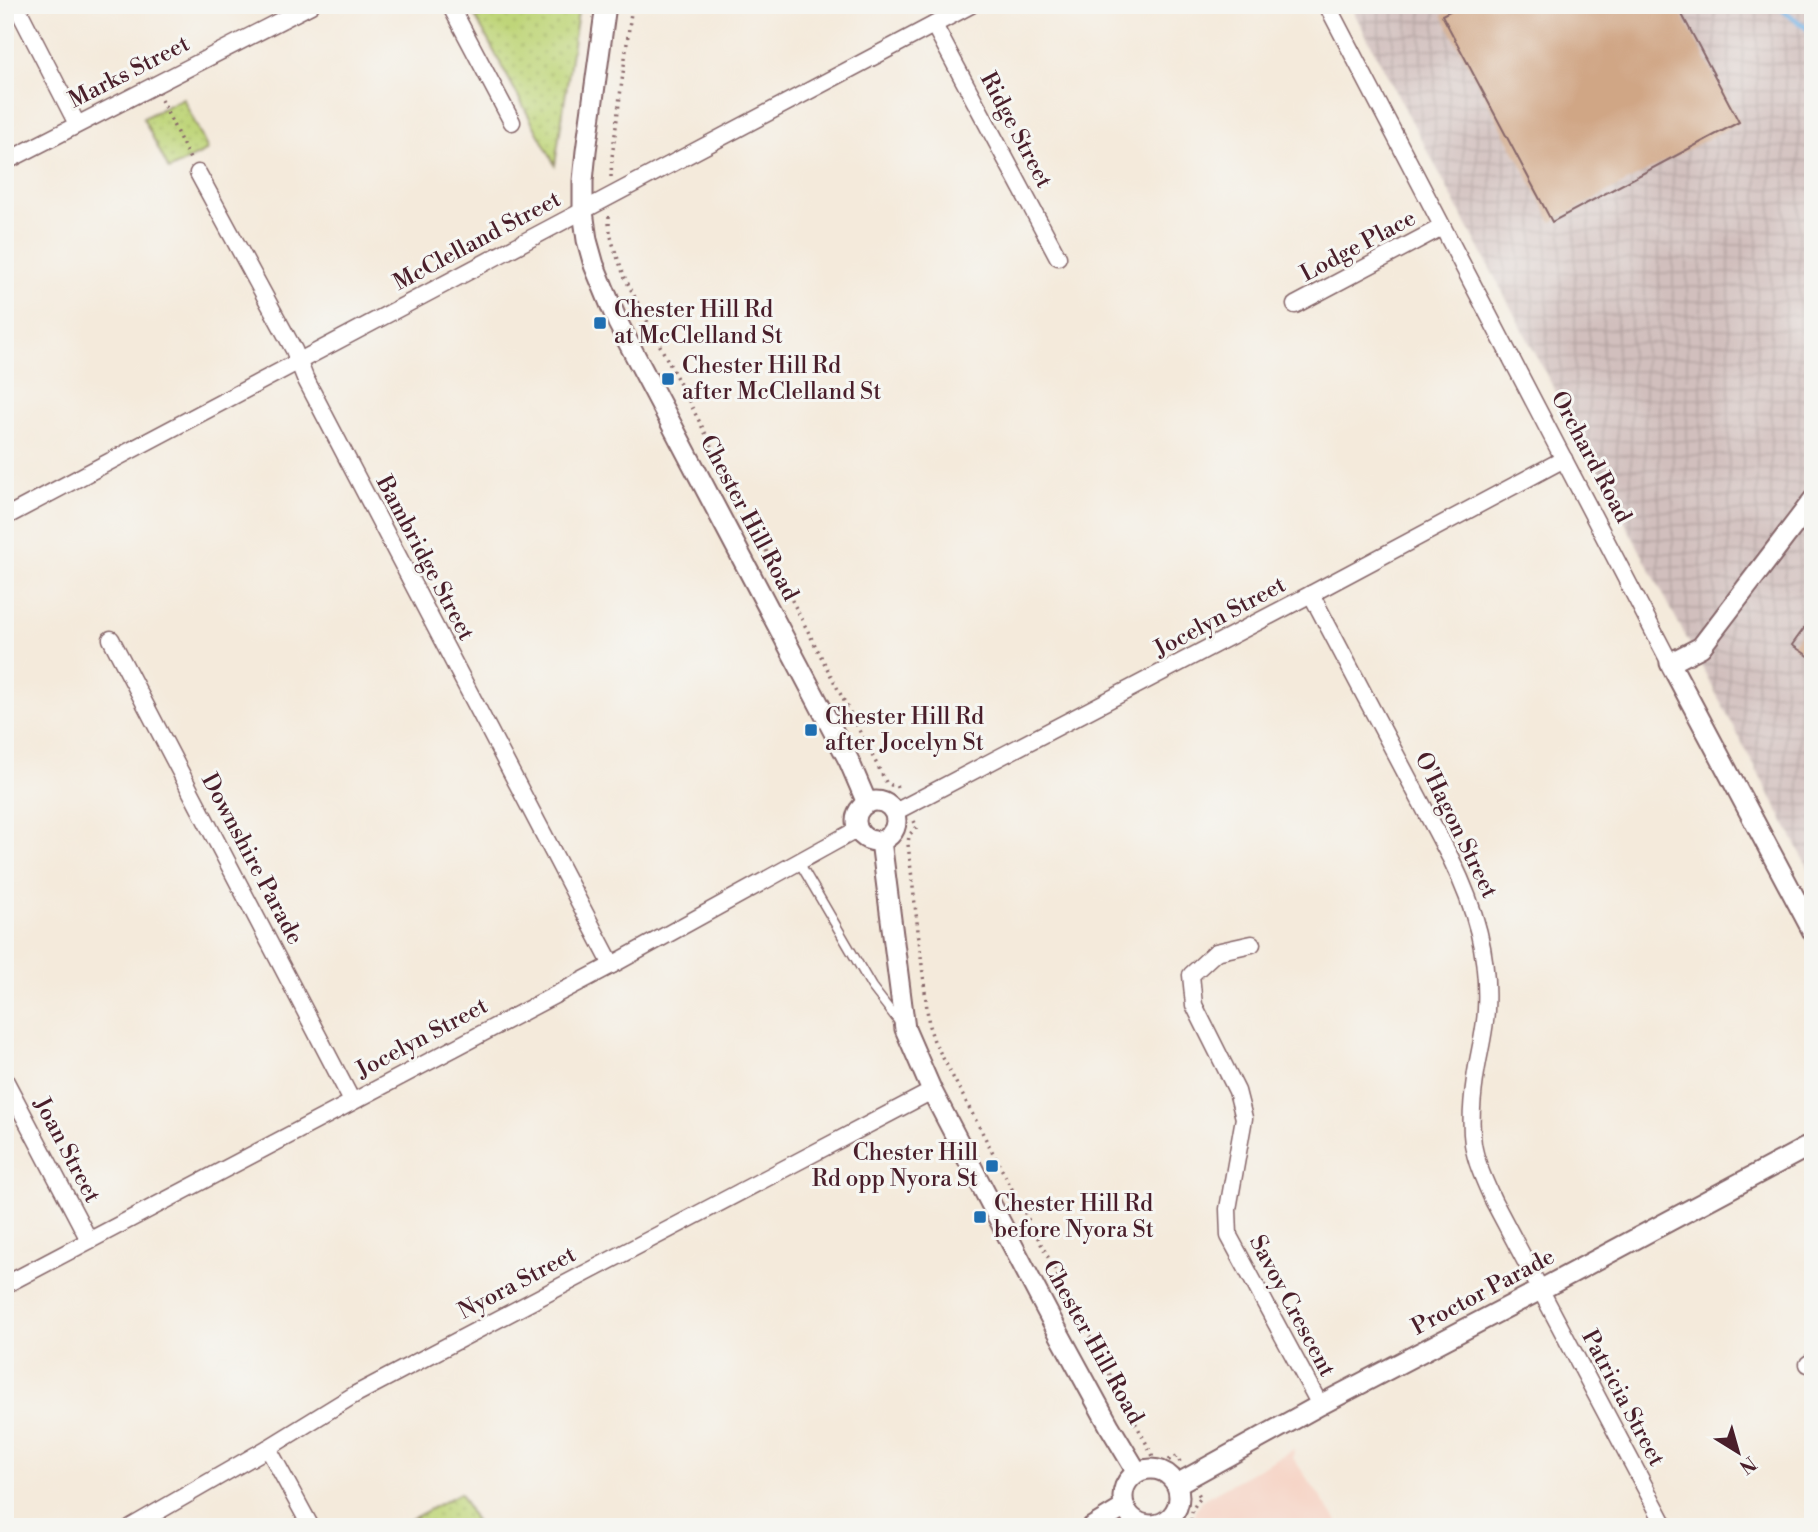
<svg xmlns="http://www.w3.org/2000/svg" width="1818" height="1532" viewBox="0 0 1818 1532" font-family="'Libre Bodoni',serif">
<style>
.built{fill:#f6d2c3}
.industrial{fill:url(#industrial-grid)}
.grass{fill:url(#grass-dots);stroke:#847a52;stroke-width:2}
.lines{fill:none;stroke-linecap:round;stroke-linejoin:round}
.stream{stroke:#73b2e6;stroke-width:5}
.building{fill:#d0a685}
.service-casing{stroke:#866669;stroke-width:11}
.minor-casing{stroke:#866669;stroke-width:19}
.tertiary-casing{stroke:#866669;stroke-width:23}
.path{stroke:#866669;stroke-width:3.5;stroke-dasharray:2 5;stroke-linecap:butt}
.service{stroke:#fff;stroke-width:8}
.minor{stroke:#fff;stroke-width:16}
.tertiary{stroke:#fff;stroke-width:19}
.poi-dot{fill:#1f6fb2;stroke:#f6f6f2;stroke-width:2.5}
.labels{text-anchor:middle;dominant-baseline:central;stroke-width:6;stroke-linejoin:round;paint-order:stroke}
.street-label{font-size:23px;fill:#4a1f2b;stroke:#f6f6f2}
.poi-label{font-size:23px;fill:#4a1f2b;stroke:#f6f6f2;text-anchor:start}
</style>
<defs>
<pattern id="industrial-grid" width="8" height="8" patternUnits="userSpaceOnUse" patternTransform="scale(1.75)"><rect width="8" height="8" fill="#d1bfbd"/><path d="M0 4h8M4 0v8" fill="none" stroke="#b5a4a3"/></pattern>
<pattern id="grass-dots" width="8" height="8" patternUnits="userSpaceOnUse" patternTransform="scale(1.75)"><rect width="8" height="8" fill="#bfd579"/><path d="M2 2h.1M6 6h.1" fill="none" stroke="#a6b669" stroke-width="1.8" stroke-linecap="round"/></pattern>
</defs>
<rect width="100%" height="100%" fill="#f6f6f2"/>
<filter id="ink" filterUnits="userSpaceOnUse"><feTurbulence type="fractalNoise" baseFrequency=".0143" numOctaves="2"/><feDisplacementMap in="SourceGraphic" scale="14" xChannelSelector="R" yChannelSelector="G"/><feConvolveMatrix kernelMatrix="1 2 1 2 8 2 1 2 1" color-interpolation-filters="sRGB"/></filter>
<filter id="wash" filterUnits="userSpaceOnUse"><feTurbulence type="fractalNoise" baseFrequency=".00686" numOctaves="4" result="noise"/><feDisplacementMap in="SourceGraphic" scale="28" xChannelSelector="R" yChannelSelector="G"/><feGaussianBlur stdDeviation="1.57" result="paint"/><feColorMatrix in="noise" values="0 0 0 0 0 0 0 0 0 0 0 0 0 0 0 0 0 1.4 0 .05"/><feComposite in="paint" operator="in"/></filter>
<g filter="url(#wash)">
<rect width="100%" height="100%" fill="#f4eadb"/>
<path class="built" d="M1294 1449 1293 1458 1341 1527H1198L1195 1520V1510L1205 1498Z"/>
<path class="industrial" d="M1350 5H1813V876Z"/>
<g class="grass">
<path d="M469 5H579L555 165Z"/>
<path d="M183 98 208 150 169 170 143 118Z"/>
<path d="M460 1493 478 1527H397Z"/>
</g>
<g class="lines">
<path class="stream" d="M1776 5 1813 33"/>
</g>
<g id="blocks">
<g class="building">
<path d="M1461 5H1677L1739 122 1552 222 1442 15Z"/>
<path d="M1813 616V659L1792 645Z"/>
</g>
</g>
</g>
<g filter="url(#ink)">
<use href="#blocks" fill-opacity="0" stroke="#866669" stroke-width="2"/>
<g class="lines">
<g class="service-casing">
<path id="service" d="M799 862 872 987 899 1022"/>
</g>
<g class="minor-casing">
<g id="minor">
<path d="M16 5 77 124"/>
<path d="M450 5 512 122"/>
<path d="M1327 5 1670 663"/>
<path d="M934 25 1058 257"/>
<path d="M5 162 311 5"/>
<path d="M198 173 294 350 305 378 612 965"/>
<path d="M1295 305 1442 227"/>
<path d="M5 517 971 5"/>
<path d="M1311 594 1451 859C1475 908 1489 954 1486 1010 1485 1033 1478 1056 1475 1079 1472 1100 1470 1123 1473 1144 1476 1163 1485 1182 1493 1200L1666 1527"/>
<path d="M111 639 352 1101"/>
<path d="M895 812 1311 594 1564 459"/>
<path d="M1252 944 1216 952 1191 975 1194 1005 1237 1091 1244 1118 1228 1209 1229 1236 1320 1405"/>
<path d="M5 1080 89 1240"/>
<path d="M5 1285 612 965 858 829"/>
<path d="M1808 1364 1813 1361"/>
<path d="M268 1448 311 1527"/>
<path d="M131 1527 268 1448 354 1395 932 1091"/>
</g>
</g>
<g class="tertiary-casing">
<g id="tertiary">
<path d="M606 5 586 151 583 181V211L587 240 594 265 618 323 849 761 867 803"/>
<path d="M1813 500 1701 647 1670 663 1813 932"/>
<circle cx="876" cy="821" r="20"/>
<path d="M881 841 905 1029 932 1091 1051 1319 1110 1427 1137 1472"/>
<circle cx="1151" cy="1497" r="28"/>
<path d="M1177 1484 1320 1405 1540 1290 1813 1144"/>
<path d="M1092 1527 1125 1507"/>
</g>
</g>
<g class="path">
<path d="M161 100 190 159"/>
<path d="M611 177 612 157 632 5"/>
<path d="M609 216C608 237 618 258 625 278L886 782 891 785H896L899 792"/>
<path d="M914 821 917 827 909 835 908 844 929 1026 934 1041 1154 1458 1159 1462H1165L1177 1456 1180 1462"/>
<path d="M1192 1527C1189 1515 1193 1506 1201 1498L1198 1493"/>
</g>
<use href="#service" class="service"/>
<use href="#minor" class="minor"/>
<use href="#tertiary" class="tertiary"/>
</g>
</g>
<g class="poi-dot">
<rect x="593" y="316" width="14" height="14" rx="3.5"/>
<rect x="661" y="372" width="14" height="14" rx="3.5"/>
<rect x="804" y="723" width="14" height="14" rx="3.5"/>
<rect x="985" y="1159" width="14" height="14" rx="3.5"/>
<rect x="973" y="1210" width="14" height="14" rx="3.5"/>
</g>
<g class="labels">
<g class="street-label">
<text transform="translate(129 72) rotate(-27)">Marks Street</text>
<text transform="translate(1016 130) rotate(62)">Ridge Street</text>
<text transform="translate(477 241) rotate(-28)">McClelland Street</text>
<text transform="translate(1358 246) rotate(-28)">Lodge Place</text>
<text transform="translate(1591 457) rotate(62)">Orchard Road</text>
<text transform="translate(749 518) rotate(62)">Chester Hill Road</text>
<text transform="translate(425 558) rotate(62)">Bambridge Street</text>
<text transform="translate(1220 617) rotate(-28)">Jocelyn Street</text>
<text transform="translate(1456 825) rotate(64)">O'Hagon Street</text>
<text transform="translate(252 859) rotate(62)">Downshire Parade</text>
<text transform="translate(422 1038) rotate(-28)">Jocelyn Street</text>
<text transform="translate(67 1150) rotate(62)">Joan Street</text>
<text transform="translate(517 1283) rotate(-28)">Nyora Street</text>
<text transform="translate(1483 1292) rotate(-28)">Proctor Parade</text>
<text transform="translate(1292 1306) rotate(62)">Savoy Crescent</text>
<text transform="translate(1093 1342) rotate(61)">Chester Hill Road</text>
<text transform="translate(1623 1398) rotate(62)">Patricia Street</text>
</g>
<g class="poi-label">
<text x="614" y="310">Chester Hill Rd<tspan x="614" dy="26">at McClelland St</tspan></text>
<text x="682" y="366">Chester Hill Rd<tspan x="682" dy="26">after McClelland St</tspan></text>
<text x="825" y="717">Chester Hill Rd<tspan x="825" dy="26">after Jocelyn St</tspan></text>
<text x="978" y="1153" text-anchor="end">Chester Hill<tspan x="978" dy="26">Rd opp Nyora St</tspan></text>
<text x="994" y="1204">Chester Hill Rd<tspan x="994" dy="26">before Nyora St</tspan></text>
</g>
</g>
<rect width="1818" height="1532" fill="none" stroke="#f6f6f2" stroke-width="28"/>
<g transform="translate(1738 1452) rotate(143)" stroke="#f6f6f2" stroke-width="5" paint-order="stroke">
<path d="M0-5L12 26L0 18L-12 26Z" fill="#4a1f2b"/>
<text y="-10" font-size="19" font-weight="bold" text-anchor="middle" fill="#4a1f2b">N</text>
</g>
</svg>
